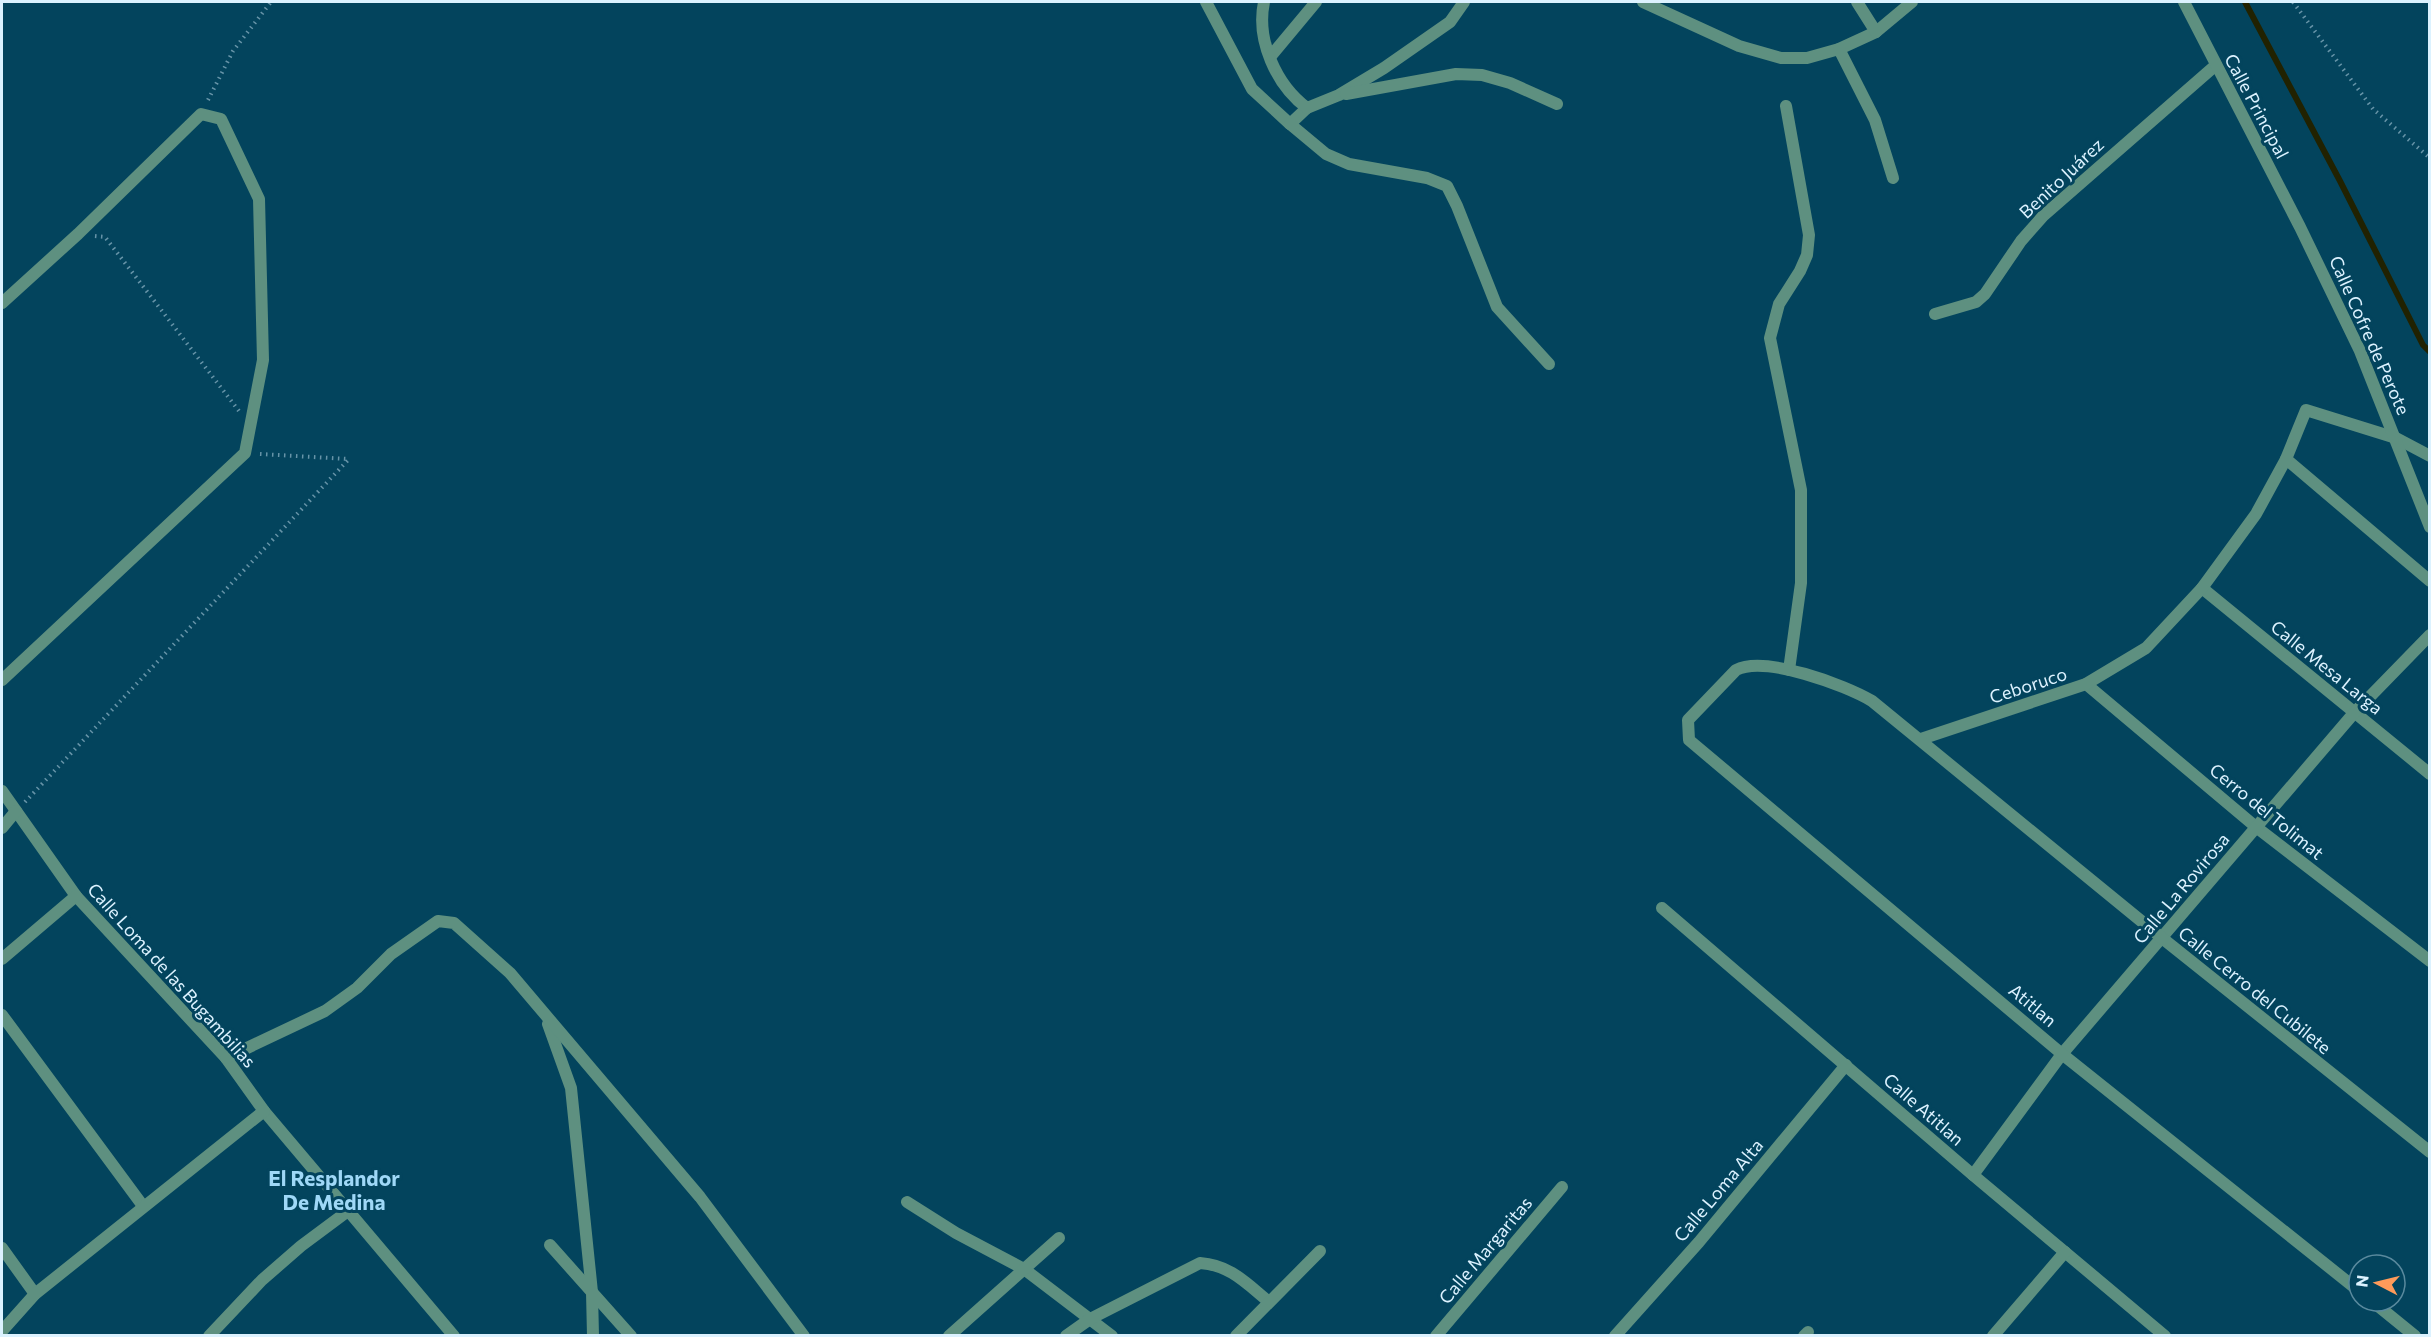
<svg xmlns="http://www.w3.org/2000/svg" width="2431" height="1337" viewBox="0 0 2431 1337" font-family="Commissioner,sans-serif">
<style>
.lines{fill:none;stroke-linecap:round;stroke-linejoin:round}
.stream{stroke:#212201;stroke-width:6}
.path{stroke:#6794a8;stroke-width:4;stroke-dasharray:1.5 4.5;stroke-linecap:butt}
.minor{stroke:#5e9080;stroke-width:12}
.tertiary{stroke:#5e9080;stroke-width:12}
.labels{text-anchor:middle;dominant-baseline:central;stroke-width:6;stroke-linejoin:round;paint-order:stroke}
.street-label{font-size:18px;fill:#dcf2ff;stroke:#03445d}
.quarter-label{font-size:21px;font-weight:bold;fill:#9fd8f7;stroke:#03445d}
</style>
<rect width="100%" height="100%" fill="#03445d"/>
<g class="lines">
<path class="stream" d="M2245 2 2340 181 2423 345 2430 352"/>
<g class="path">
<path d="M2293 2 2373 109 2430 158"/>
<path d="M208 100 233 51 271 2"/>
<path d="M95 236 105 237 239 411"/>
<path d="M260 454 348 459"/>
<path d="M25 802 349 459"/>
</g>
<g class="minor">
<path d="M1206 2 1252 89 1290 124 1307 108"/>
<path d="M1264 2C1256 40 1276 85 1307 108L1339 95 1384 68 1450 22 1464 2"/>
<path d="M1643 2 1739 46 1781 58H1807L1839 49 1876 32 1912 2"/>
<path d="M1857 2 1876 32"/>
<path d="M1839 49 1875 120 1893 178"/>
<path d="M1271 56 1316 2"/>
<path d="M1346 94 1456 74 1482 75 1510 83 1557 104"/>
<path d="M1786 106 1809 235 1807 255 1800 271 1779 304 1770 338 1801 490V583L1789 670"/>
<path d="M1290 124 1326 154 1349 164 1427 178 1447 186 1457 206 1497 307 1549 364"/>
<path d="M2 303 78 234 201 114 221 119 259 199 263 360 245 453 2 680"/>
<path d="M1935 314 1976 302 1985 294 2021 241 2043 216 2216 65"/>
<path d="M2286 459 2430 581"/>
<path d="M2202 588 2430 774"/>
<path d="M2086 684 2256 827 2430 961"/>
<path d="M1921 739 2086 684 2146 648 2202 588 2256 514 2286 459 2306 410 2396 438 2430 456"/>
<path d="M2 791 76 896 226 1058 264 1111 454 1336"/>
<path d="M2 828 16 811"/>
<path d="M1662 908 1973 1175 2165 1336"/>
<path d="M2 959 76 896"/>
<path d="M2 1015 143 1206"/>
<path d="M548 1024 571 1088 592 1292 593 1336"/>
<path d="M226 1058 325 1011 357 988 391 954 438 921 454 923 510 973 700 1197 804 1336"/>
<path d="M1973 1175 2062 1054 2354 713 2430 635"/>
<path d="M907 1202 956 1233 1024 1269 1112 1336"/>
<path d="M550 1245 631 1336"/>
<path d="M2 1248 35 1294"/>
<path d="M2359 1291 2062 1054 1689 740 1688 720 1736 670C1765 655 1845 685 1872 701L2162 938 2430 1152"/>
<path d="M2372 1301 2415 1336"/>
<path d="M2 1331 35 1294 264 1111"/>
<path d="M209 1336 262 1280 301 1246 348 1211"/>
<path d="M949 1336 1059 1238"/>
<path d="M1066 1336 1090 1319 1200 1263C1230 1265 1246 1283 1268 1301"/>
<path d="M1236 1336 1320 1251"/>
<path d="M1436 1336 1562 1187"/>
<path d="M1615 1336 1699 1242 1846 1065"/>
<path d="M1804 1336 1808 1332"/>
<path d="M1993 1336 2065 1252"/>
</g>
<path class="tertiary" d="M2184 2 2300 227 2360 351 2430 527"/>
</g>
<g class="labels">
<g class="street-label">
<text transform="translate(2257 106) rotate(62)">Calle Principal</text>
<text transform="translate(2061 178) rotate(-43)">Benito Juárez</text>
<text transform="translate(2370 335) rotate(66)">Calle Cofre de Perote</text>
<text transform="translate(2327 667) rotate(39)">Calle Mesa Larga</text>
<text transform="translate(2028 685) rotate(-18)">Ceboruco</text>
<text transform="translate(2267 811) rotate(39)">Cerro del Tolimat</text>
<text transform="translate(2181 888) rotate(-50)">Calle La Rovirosa</text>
<text transform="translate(172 975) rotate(48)">Calle Loma de las Bugambilias</text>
<text transform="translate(2255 990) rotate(39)">Calle Cerro del Cubilete</text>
<text transform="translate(2033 1005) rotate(40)">Atitlan</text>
<text transform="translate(1924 1109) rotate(41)">Calle Atitlan</text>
<text transform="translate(1718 1190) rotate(-50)">Calle Loma Alta</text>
<text transform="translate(1485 1250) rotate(-50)">Calle Margaritas</text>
</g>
<g class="quarter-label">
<text x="334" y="1177">El Resplandor<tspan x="334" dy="24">De Medina</tspan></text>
</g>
</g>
<rect width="2431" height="1337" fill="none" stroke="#dcf2ff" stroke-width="6"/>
<g transform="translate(2377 1283) rotate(277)"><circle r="28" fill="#03445d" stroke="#5a8a9e" stroke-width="1.5"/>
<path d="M0-4.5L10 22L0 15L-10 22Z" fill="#ff9b5a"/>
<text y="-9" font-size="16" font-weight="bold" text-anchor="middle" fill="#dcf2ff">N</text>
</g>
</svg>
